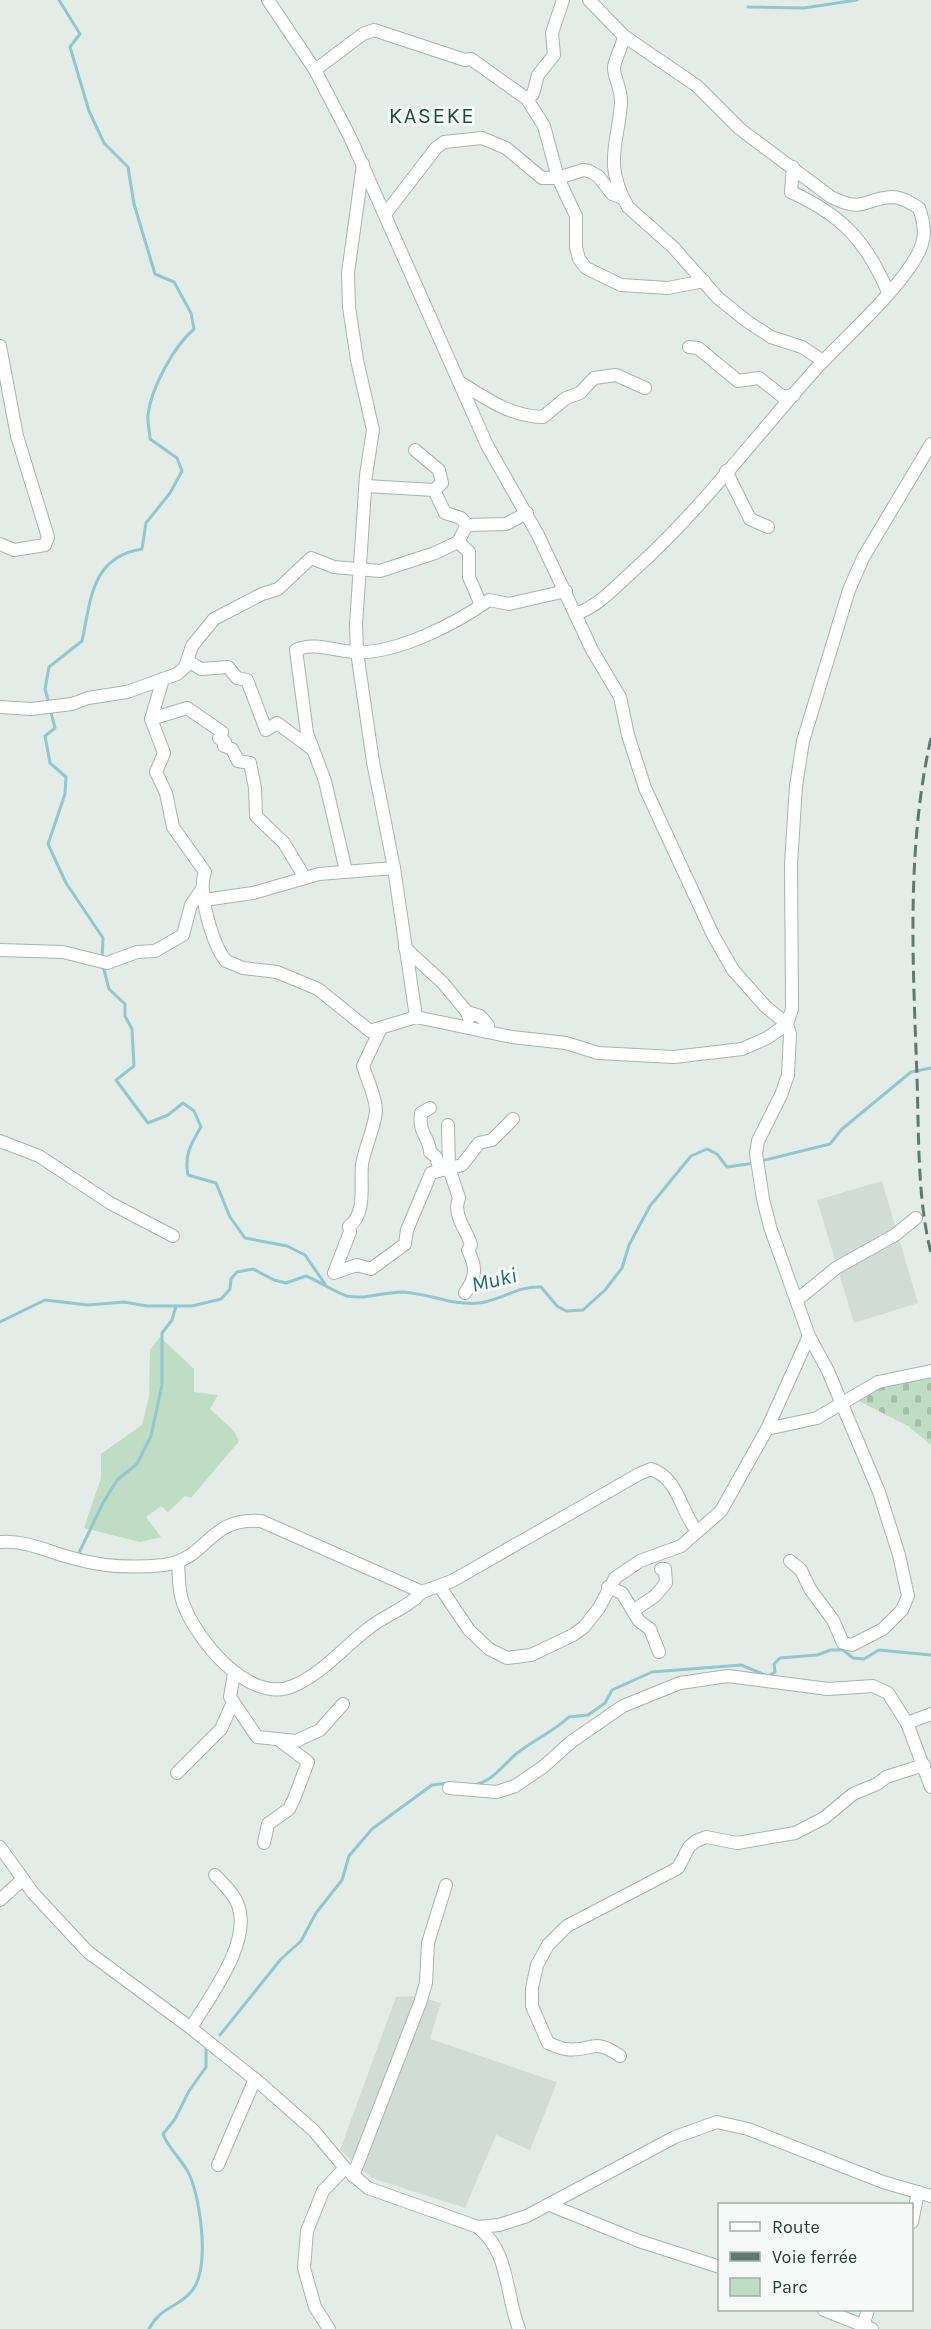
<svg xmlns="http://www.w3.org/2000/svg" width="931" height="2329" viewBox="0 0 931 2329" font-family="Karla,sans-serif">
<style>
.built{fill:#d2dcd7}
.green{fill:#bfdcc5}
.cemetery{fill:url(#cemetery-stones)}
.lines{fill:none;stroke-linecap:round;stroke-linejoin:round}
.stream{stroke:#91c7cd;stroke-width:3}
.minor-casing{stroke:#a7b4af;stroke-width:14}
.minor{stroke:#fff;stroke-width:12}
.rail{stroke:#607870;stroke-width:3;stroke-dasharray:12 6;stroke-linecap:butt}
.labels{text-anchor:middle;dominant-baseline:central;stroke-width:6;stroke-linejoin:round;paint-order:stroke}
.neighbourhood-label{font-size:22px;letter-spacing:1.5px;fill:#224d40;stroke:#f5f9f7}
.water-label{font-size:22px;font-style:italic;fill:#236b74;stroke:#f5f9f7}
</style>
<defs>
<pattern id="cemetery-stones" width="16" height="16" patternUnits="userSpaceOnUse" patternTransform="scale(1.5)"><rect width="16" height="16" fill="#bfdcc5"/><path d="M2 7V4a2 2 0 0 1 4 0v3zM10 15v-3a2 2 0 0 1 4 0v3z" fill="#a4beaa"/></pattern>
</defs>
<rect width="100%" height="100%" fill="#e4ece8"/>
<g class="built">
<path d="M882 1181 918 1303 854 1323 817 1200Z"/>
<path d="M417 1996 441 2003 430 2039 557 2082 530 2150 496 2135 465 2208 372 2178 340 2150 396 1997Z"/>
</g>
<path class="green" d="M160 1337 194 1369V1392L218 1395 210 1409 233 1430 239 1441 191 1498 185 1496 168 1512 161 1506 146 1517 161 1537 140 1542 84 1528 101 1478V1454L142 1425 149 1397 150 1350Z"/>
<path class="cemetery" d="M931 1374V1445L908 1426 857 1400 885 1382Z"/>
<g class="lines">
<g class="stream">
<path d="M748 7 804 8 857 0"/>
<path d="M49 703 45 689 49 667 82 641C91 600 91 557 142 549L146 523 170 493 182 471 177 458 150 439C150 431 147 422 148 415 151 388 174 346 194 329L191 313 174 282 155 274 134 204 128 167 104 143 89 111 70 47 80 34 59 0"/>
<path d="M50 709 55 728 45 736 50 763 66 777 65 794 48 844 66 883 103 938 102 960"/>
<path d="M103 966 109 989 125 1004V1016L132 1029 134 1066 116 1080 148 1123 168 1115 183 1103 194 1111 201 1127C191 1144 184 1155 188 1175L216 1183 230 1217 245 1238 287 1246 305 1255 325 1284"/>
<path d="M761 1161 830 1144 842 1129 911 1072 931 1068"/>
<path d="M0 1322 45 1300 88 1305 124 1302 147 1306H192L221 1299 230 1289 231 1279 237 1272 253 1269 274 1280 286 1283 306 1276C319 1281 334 1292 347 1296 366 1300 383 1292 402 1292 428 1293 453 1306 479 1303 503 1300 516 1286 541 1287L557 1306 566 1311 583 1310 605 1290 622 1268 629 1245 650 1206 691 1156 707 1149 717 1154 727 1167 755 1163"/>
<path d="M78 1555 103 1503 117 1480 137 1464 151 1436 162 1385V1333L172 1320 176 1306"/>
<path d="M475 1785C494 1780 502 1766 516 1754 533 1740 553 1732 569 1717L588 1715 605 1703 612 1690 652 1672 741 1665 768 1676 775 1672 774 1664 780 1658 817 1655 831 1650H843L853 1658 864 1659 879 1650 931 1655"/>
<path d="M220 2035 281 1959 301 1941 316 1913 342 1880 349 1856 372 1829 432 1785 448 1783"/>
<path d="M149 2329C160 2307 177 2308 190 2293 211 2272 201 2202 190 2176 183 2160 169 2150 163 2134L175 2119 189 2091 206 2067V2049"/>
</g>
<g class="minor-casing">
<g id="minor">
<path d="M268 0 315 70 350 137 487 445 538 535 592 650 620 697 628 735 645 788 713 935 733 970 766 1007 787 1024 790 1034 788 1075 781 1095 758 1141 756 1153 763 1199 770 1227 809 1336 828 1371 879 1492 899 1555 908 1596 902 1610 883 1629 852 1645 843 1643 833 1620 810 1589 801 1570 790 1561"/>
<path d="M624 36C622 47 616 56 614 67 613 75 622 90 621 103 618 145 603 163 628 207L673 247 718 298 748 322 771 337 802 347 823 361"/>
<path d="M315 70 363 34 374 30 465 60 471 59 527 99 544 126 558 178 576 216V247L579 259 586 268 621 285 668 288 704 281"/>
<path d="M527 99 533 94 538 75 554 55 552 33 563 0"/>
<path d="M363 164 348 273 349 307 357 360 373 430 366 475 356 625 357 652 373 762 394 868 416 1017"/>
<path d="M793 167 791 192C842 215 866 241 888 292"/>
<path d="M386 213 436 148 444 142 482 138 506 148 542 178H558L583 170 589 171 598 176 612 194 623 198"/>
<path d="M0 346 17 436 48 537 45 545 14 550 0 544"/>
<path d="M689 347 698 348 738 381 759 378 783 397 794 395"/>
<path d="M461 383C488 400 511 416 543 417L566 398 580 393 594 378 616 375 645 388"/>
<path d="M726 471 750 519 768 527"/>
<path d="M366 486 434 490 442 483 439 470 415 450"/>
<path d="M434 490 445 513 461 518 467 525"/>
<path d="M458 542 469 552V577L481 605"/>
<path d="M576 614C600 605 615 587 634 570 700 511 754 438 814 371 841 341 911 280 922 244 926 232 923 219 919 208 911 203 902 197 892 197 864 198 865 214 831 197L740 129 697 86 624 36 589 0"/>
<path d="M188 661 201 669 228 667 237 678 247 680 266 730 277 723 312 749"/>
<path d="M163 679 151 719 164 753 156 772 166 793 173 827 205 872C197 893 213 945 226 961L243 968 277 972 318 989 370 1031 416 1017 512 1037 566 1043 598 1053 674 1057 742 1049 767 1038 787 1024 792 1009 791 864 796 786 803 741 849 590 863 558 931 444"/>
<path d="M0 707 31 709 72 704 88 698 127 692 177 674 185 667 192 646 214 619 262 594 278 589 311 558 334 567 380 571 435 553 458 542 467 525 506 524 527 513"/>
<path d="M151 719 187 708 222 732 219 738 225 742 224 746 232 749 238 761 250 763 255 788 256 816 284 843 305 878"/>
<path d="M346 871 325 781 307 733 296 650C315 641 336 652 356 652 397 654 457 623 489 600L509 604 566 591"/>
<path d="M204 900 253 893 319 874 394 868"/>
<path d="M405 948 443 983 467 1012"/>
<path d="M0 950 63 952 107 963 137 952 155 951 183 935 191 905 202 889"/>
<path d="M469 1018 467 1012 480 1016 488 1025 487 1032"/>
<path d="M380 1030 363 1066C367 1079 376 1097 376 1111 375 1127 364 1149 362 1165 360 1182 367 1214 349 1226L350 1232 334 1273 357 1265 371 1269 405 1244 407 1230 431 1173 462 1165 479 1143 492 1140 513 1119"/>
<path d="M430 1108 421 1113C418 1134 430 1138 430 1152L436 1157 440 1170"/>
<path d="M448 1125 449 1168 459 1198C452 1215 467 1230 471 1245L468 1250C477 1268 476 1277 465 1293"/>
<path d="M0 1141 39 1156 110 1203 173 1236"/>
<path d="M797 1300 836 1268 895 1235 916 1218"/>
<path d="M767 1429 817 1418 878 1382 931 1371"/>
<path d="M0 1542C28 1540 50 1553 76 1559 104 1567 135 1568 164 1565 209 1559 207 1517 261 1521L422 1592 452 1581 639 1474 651 1469C678 1478 680 1509 696 1530"/>
<path d="M178 1562C179 1575 178 1590 183 1603 196 1639 249 1705 293 1686 322 1674 345 1646 369 1628 385 1615 408 1608 422 1592"/>
<path d="M440 1587 469 1630 489 1649 507 1658 531 1655 573 1635 584 1627 599 1608 615 1578 640 1561 681 1546 721 1511 767 1429 809 1336"/>
<path d="M608 1587 622 1593 639 1621 650 1629 659 1652"/>
<path d="M633 1611 655 1596 666 1583 665 1569H661"/>
<path d="M234 1673 230 1697 257 1737 296 1741 320 1730 343 1704"/>
<path d="M907 1723 931 1714"/>
<path d="M177 1773 221 1729 233 1702"/>
<path d="M449 1788 497 1792 515 1786 543 1767 571 1742 623 1706 680 1683 728 1676 828 1689 873 1686 888 1693 907 1723 931 1787"/>
<path d="M264 1843 268 1824 289 1809 294 1799 308 1762 279 1740"/>
<path d="M0 1847 33 1893 88 1952 191 2028 262 2085 314 2131 345 2168 368 2188 478 2227C510 2253 505 2293 519 2329"/>
<path d="M0 1900 23 1879"/>
<path d="M191 2028C210 1996 252 1942 238 1905 234 1893 223 1884 215 1875"/>
<path d="M620 2056C592 2036 592 2053 566 2049 561 2049 554 2045 548 2043L532 2006V1988L537 1965 548 1945 567 1926 678 1868 689 1847 696 1841 706 1837 737 1843 795 1833 824 1818 853 1794 877 1784 886 1777 924 1765"/>
<path d="M218 2165 255 2079"/>
<path d="M353 2176 420 2003 426 1983 428 1943 446 1885"/>
<path d="M550 2205 639 2241 720 2267"/>
<path d="M912 2222 918 2192"/>
<path d="M478 2227 499 2225 527 2216 675 2137 717 2122 748 2129 883 2182 931 2196"/>
<path d="M824 2310 872 2329"/>
<path d="M863 2326 868 2310"/>
<path d="M329 2329 315 2307 304 2268 307 2231 323 2191 345 2168"/>
</g>
</g>
<use href="#minor" class="minor"/>
<path class="rail" d="M931 738C906 849 913 964 917 1077 919 1136 917 1196 931 1253"/>
</g>
<g class="labels">
<g class="neighbourhood-label">
<text x="432" y="116">KASEKE</text>
</g>
<g class="water-label">
<text transform="translate(494 1280) rotate(-13)">Muki</text>
</g>
</g>
<rect x="718" y="2203" width="195" height="108" fill="#f5f9f7" stroke="#a2aea9" stroke-width="1.5"/>
<rect x="730" y="2222" width="30" height="9" fill="#ffffff" stroke="#a2aea9" stroke-width="1.5"/>
<text x="772" y="2233" font-size="18" fill="#253d35">Route</text>
<rect x="730" y="2252" width="30" height="9" fill="#607870" stroke="#a2aea9" stroke-width="1.5"/>
<text x="772" y="2263" font-size="18" fill="#253d35">Voie ferrée</text>
<rect x="730" y="2278" width="30" height="18" fill="#bfdcc5" stroke="#a2aea9" stroke-width="1.5"/>
<text x="772" y="2293" font-size="18" fill="#253d35">Parc</text>
</svg>
